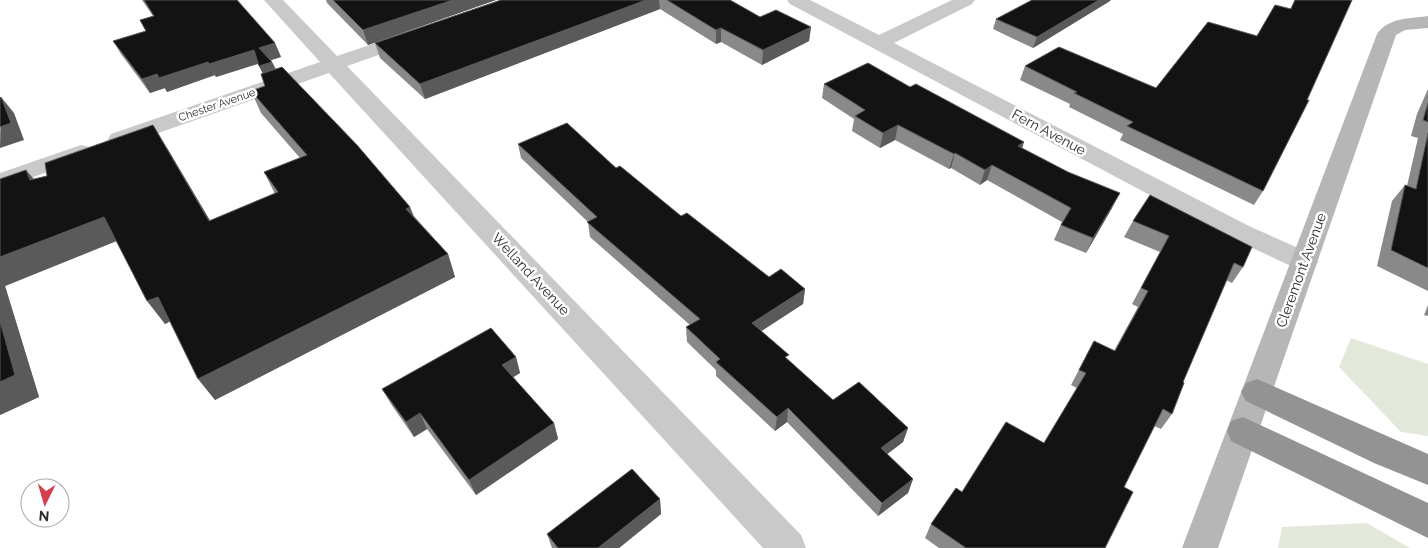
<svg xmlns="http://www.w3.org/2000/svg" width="1428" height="548" viewBox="0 0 1428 548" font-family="Raleway,sans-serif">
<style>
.green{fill:#e2e9db}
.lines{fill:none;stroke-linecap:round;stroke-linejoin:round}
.minor{fill:#c9c9c9;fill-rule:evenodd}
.secondary{fill:#b6b6b6;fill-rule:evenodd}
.motorway{fill:#939393;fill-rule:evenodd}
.wall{fill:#898989}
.shaded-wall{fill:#5a5a5a}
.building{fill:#131313;stroke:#5a5a5a}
.labels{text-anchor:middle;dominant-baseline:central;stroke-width:5;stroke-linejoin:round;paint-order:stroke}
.far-street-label{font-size:11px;fill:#2c2c2c;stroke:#fff}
.street-label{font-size:14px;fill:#2c2c2c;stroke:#fff}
</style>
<rect width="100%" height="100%" fill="#fff"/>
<g class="green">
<path d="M1351 338 1428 364V436L1401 432 1339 367Z"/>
<path d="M1367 523 1410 548H1278L1282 527Z"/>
</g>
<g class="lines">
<g class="minor">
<path d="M264 0H283L337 56 405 33 412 31 419 33 422 37 419 41 347 66 801 535 806 548H763L329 73 127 144 119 146 111 144 108 139 111 134 320 62Z"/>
<path d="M787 0H810L879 35 952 0H975L972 4 894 43 1251 227 1314 255 1318 262 1314 269 1304 272 1233 239 790 4Z"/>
<path d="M81 145 89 147 93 152 89 157 0 189V173Z"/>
</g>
<path class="secondary" d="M1428 16V28L1405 30 1396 35 1218 548H1182L1377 34C1389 17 1409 19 1428 16Z"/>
<g class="motorway">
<path d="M1257 379 1428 454V485L1374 463 1246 401 1241 392 1246 383Z"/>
<path d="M1243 417 1428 503V538L1231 441 1227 431 1231 421Z"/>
</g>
</g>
<g class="wall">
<path d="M142 0H237L275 43 281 57 271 60 276 69 410 207 414 216 448 254 455 277 215 400 170 321 165 324 117 241 5 286 39 397 0 415V179L26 170 34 179 167 148 210 221 275 194 264 172 300 158 261 113 251 91 265 86 263 73 258 64 216 77 215 75 167 92 165 88 150 93 121 54 113 41 146 31 140 20 153 16Z"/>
<path d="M326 0H496L368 45 327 3Z"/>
<path d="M501 0H730L760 17 811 27 809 41 762 65 721 42 716 44 660 9 425 99 380 58 375 43Z"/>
<path d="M1295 0H1352L1263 191 1254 205 1120 140 1123 134 1069 107 1070 104 1020 80 1025 66 1156 88 1257 36 1290 9Z"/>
<path d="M1110 1 1033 48 993 29 996 19Z"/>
<path d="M824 84 910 87 1024 142 1022 148 1112 208 1086 253 1054 240 1062 222 987 180 980 185 951 168 949 169 895 140 880 148 852 131 854 119 822 98Z"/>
<path d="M1428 89V291L1377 266 1392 201 1405 185 1407 186 1418 138 1411 136 1417 114Z"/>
<path d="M518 144 616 168 681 216 769 277 805 289 803 304 761 331 788 360 833 400 908 428 903 442 887 454 913 479 908 493 878 516 787 422 775 431 716 376V370L687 342 686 327 690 325 590 237 588 222 521 158Z"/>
<path d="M1133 221 1243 267 1232 283 1226 280 1183 382 1172 414 1161 429 1154 426 1124 487 1105 548H939L925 538 931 524 962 492 1044 443 1077 388 1071 385 1094 341 1114 351 1138 307 1132 304 1160 252 1124 237Z"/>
<path d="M1428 305V316L1424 315Z"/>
<path d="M516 357 520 373 513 377 554 423 558 439 476 495 427 429 414 437 391 404 382 389Z"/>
<path d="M660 499 661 514 619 548H552L547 534Z"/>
</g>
<g class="shaded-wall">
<path d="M453 0H496L368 45 363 30Z"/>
<path d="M646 0H659L660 9 425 99 420 84Z"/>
<path d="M1099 0H1111L1110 1 1033 48 1037 37Z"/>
<path d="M811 27 809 41 762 65 763 50Z"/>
<path d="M721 28V42L716 44V30Z"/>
<path d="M275 43 281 57 265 62 259 48Z"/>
<path d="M254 50 260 63 216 77 209 64Z"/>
<path d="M208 62 215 75 167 92 159 78Z"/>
<path d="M272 62 278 75 266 80 259 66Z"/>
<path d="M157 74 165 88 150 93 142 79Z"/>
<path d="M1 97 14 113 24 140 0 148Z"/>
<path d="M153 125 167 148 224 244 209 221Z"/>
<path d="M898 125 895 140 880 148 883 133Z"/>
<path d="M1024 142 1019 157 1018 146Z"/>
<path d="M955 153 951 168 949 169 954 154Z"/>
<path d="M992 165 987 180 980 185 985 170Z"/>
<path d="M26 170 44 192 30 180Z"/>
<path d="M1120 193 1112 208 1086 253 1093 238Z"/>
<path d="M410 207 418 229 406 209Z"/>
<path d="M104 217 121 239 5 286 39 397 0 415V257Z"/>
<path d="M448 254 455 277 215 400 198 379Z"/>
<path d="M805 289 803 304 751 338 752 323Z"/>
<path d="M158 297 175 319 165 324 147 301Z"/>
<path d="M516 357 520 373 507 381 502 365Z"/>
<path d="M788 408 787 422 775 431 777 417Z"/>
<path d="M420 413 427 429 414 437 406 422Z"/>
<path d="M554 423 558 439 476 495 469 480Z"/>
<path d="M908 428 903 442 877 462 881 448Z"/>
<path d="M913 479 908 493 878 516 882 503Z"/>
<path d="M660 499 661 514 619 548H598Z"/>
</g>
<g class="building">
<path d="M144 0H237L275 43 259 48 272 62 259 66 254 50 209 64 208 62 159 78 157 74 142 79 113 41 146 31 140 20 154 16Z"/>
<path d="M333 0H453L363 30Z"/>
<path d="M501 0H646L420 84 375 43Z"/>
<path d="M667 0H730L760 17 776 10 811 27 763 50 721 28 716 30Z"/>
<path d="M1032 0H1099L1037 37 996 19Z"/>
<path d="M1295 0H1352L1307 100H1309L1263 191 1127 126 1133 122 1074 93 1077 92 1025 66 1059 47 1156 88 1208 22 1257 36 1275 5 1291 9Z"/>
<path d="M868 63 910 87 916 84 1024 142 1018 146 1068 172 1120 193 1093 238 1061 225 1071 208 992 165 985 170 955 153 954 154 898 125 883 133 855 116 865 110 824 84Z"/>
<path d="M282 67 357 145 410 207 406 209 448 254 198 379 158 297 147 301 104 217 0 257V179L26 170 30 180 47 176 45 163 153 125 209 221 278 192 264 172 307 155 251 91 265 86 261 74Z"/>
<path d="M1 97 11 123 0 127V98Z"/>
<path d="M1428 103V122L1423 120Z"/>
<path d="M567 123 616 168 620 166 681 216 687 213 769 277 781 269 805 289 752 323 789 355 785 357 833 400 859 382 908 428 881 448 913 479 882 503 788 408 777 417 716 362 720 359 686 327 700 319 587 222 597 217 518 144Z"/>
<path d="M1428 133V268L1391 250 1405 185 1416 189Z"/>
<path d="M1150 195 1252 247 1243 267 1234 263 1183 382 1184 383 1172 414 1163 409 1124 487 1133 492 1105 548H966L931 524 956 488 962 492 1006 422 1044 443 1086 373 1079 370 1094 341 1115 351 1148 291 1141 288 1169 236 1133 221Z"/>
<path d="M0 321 15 375 0 382Z"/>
<path d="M491 328 516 357 502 365 554 423 469 480 420 413 406 422 382 389Z"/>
<path d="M632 469 660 499 598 548H558L547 534Z"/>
</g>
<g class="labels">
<g class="far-street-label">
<text transform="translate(217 105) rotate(-19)">Chester Avenue</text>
</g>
<g class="street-label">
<text transform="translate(1049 132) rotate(28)">Fern Avenue</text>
<text transform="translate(1301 270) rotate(-70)">Cleremont Avenue</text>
<text transform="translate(531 274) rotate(47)">Welland Avenue</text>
</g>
</g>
<g transform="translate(45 503) rotate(185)"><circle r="24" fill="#ffffff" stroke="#ababab"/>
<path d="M0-4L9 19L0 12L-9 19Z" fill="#d2404c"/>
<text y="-8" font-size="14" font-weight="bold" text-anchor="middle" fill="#2c2c2c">N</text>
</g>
</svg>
